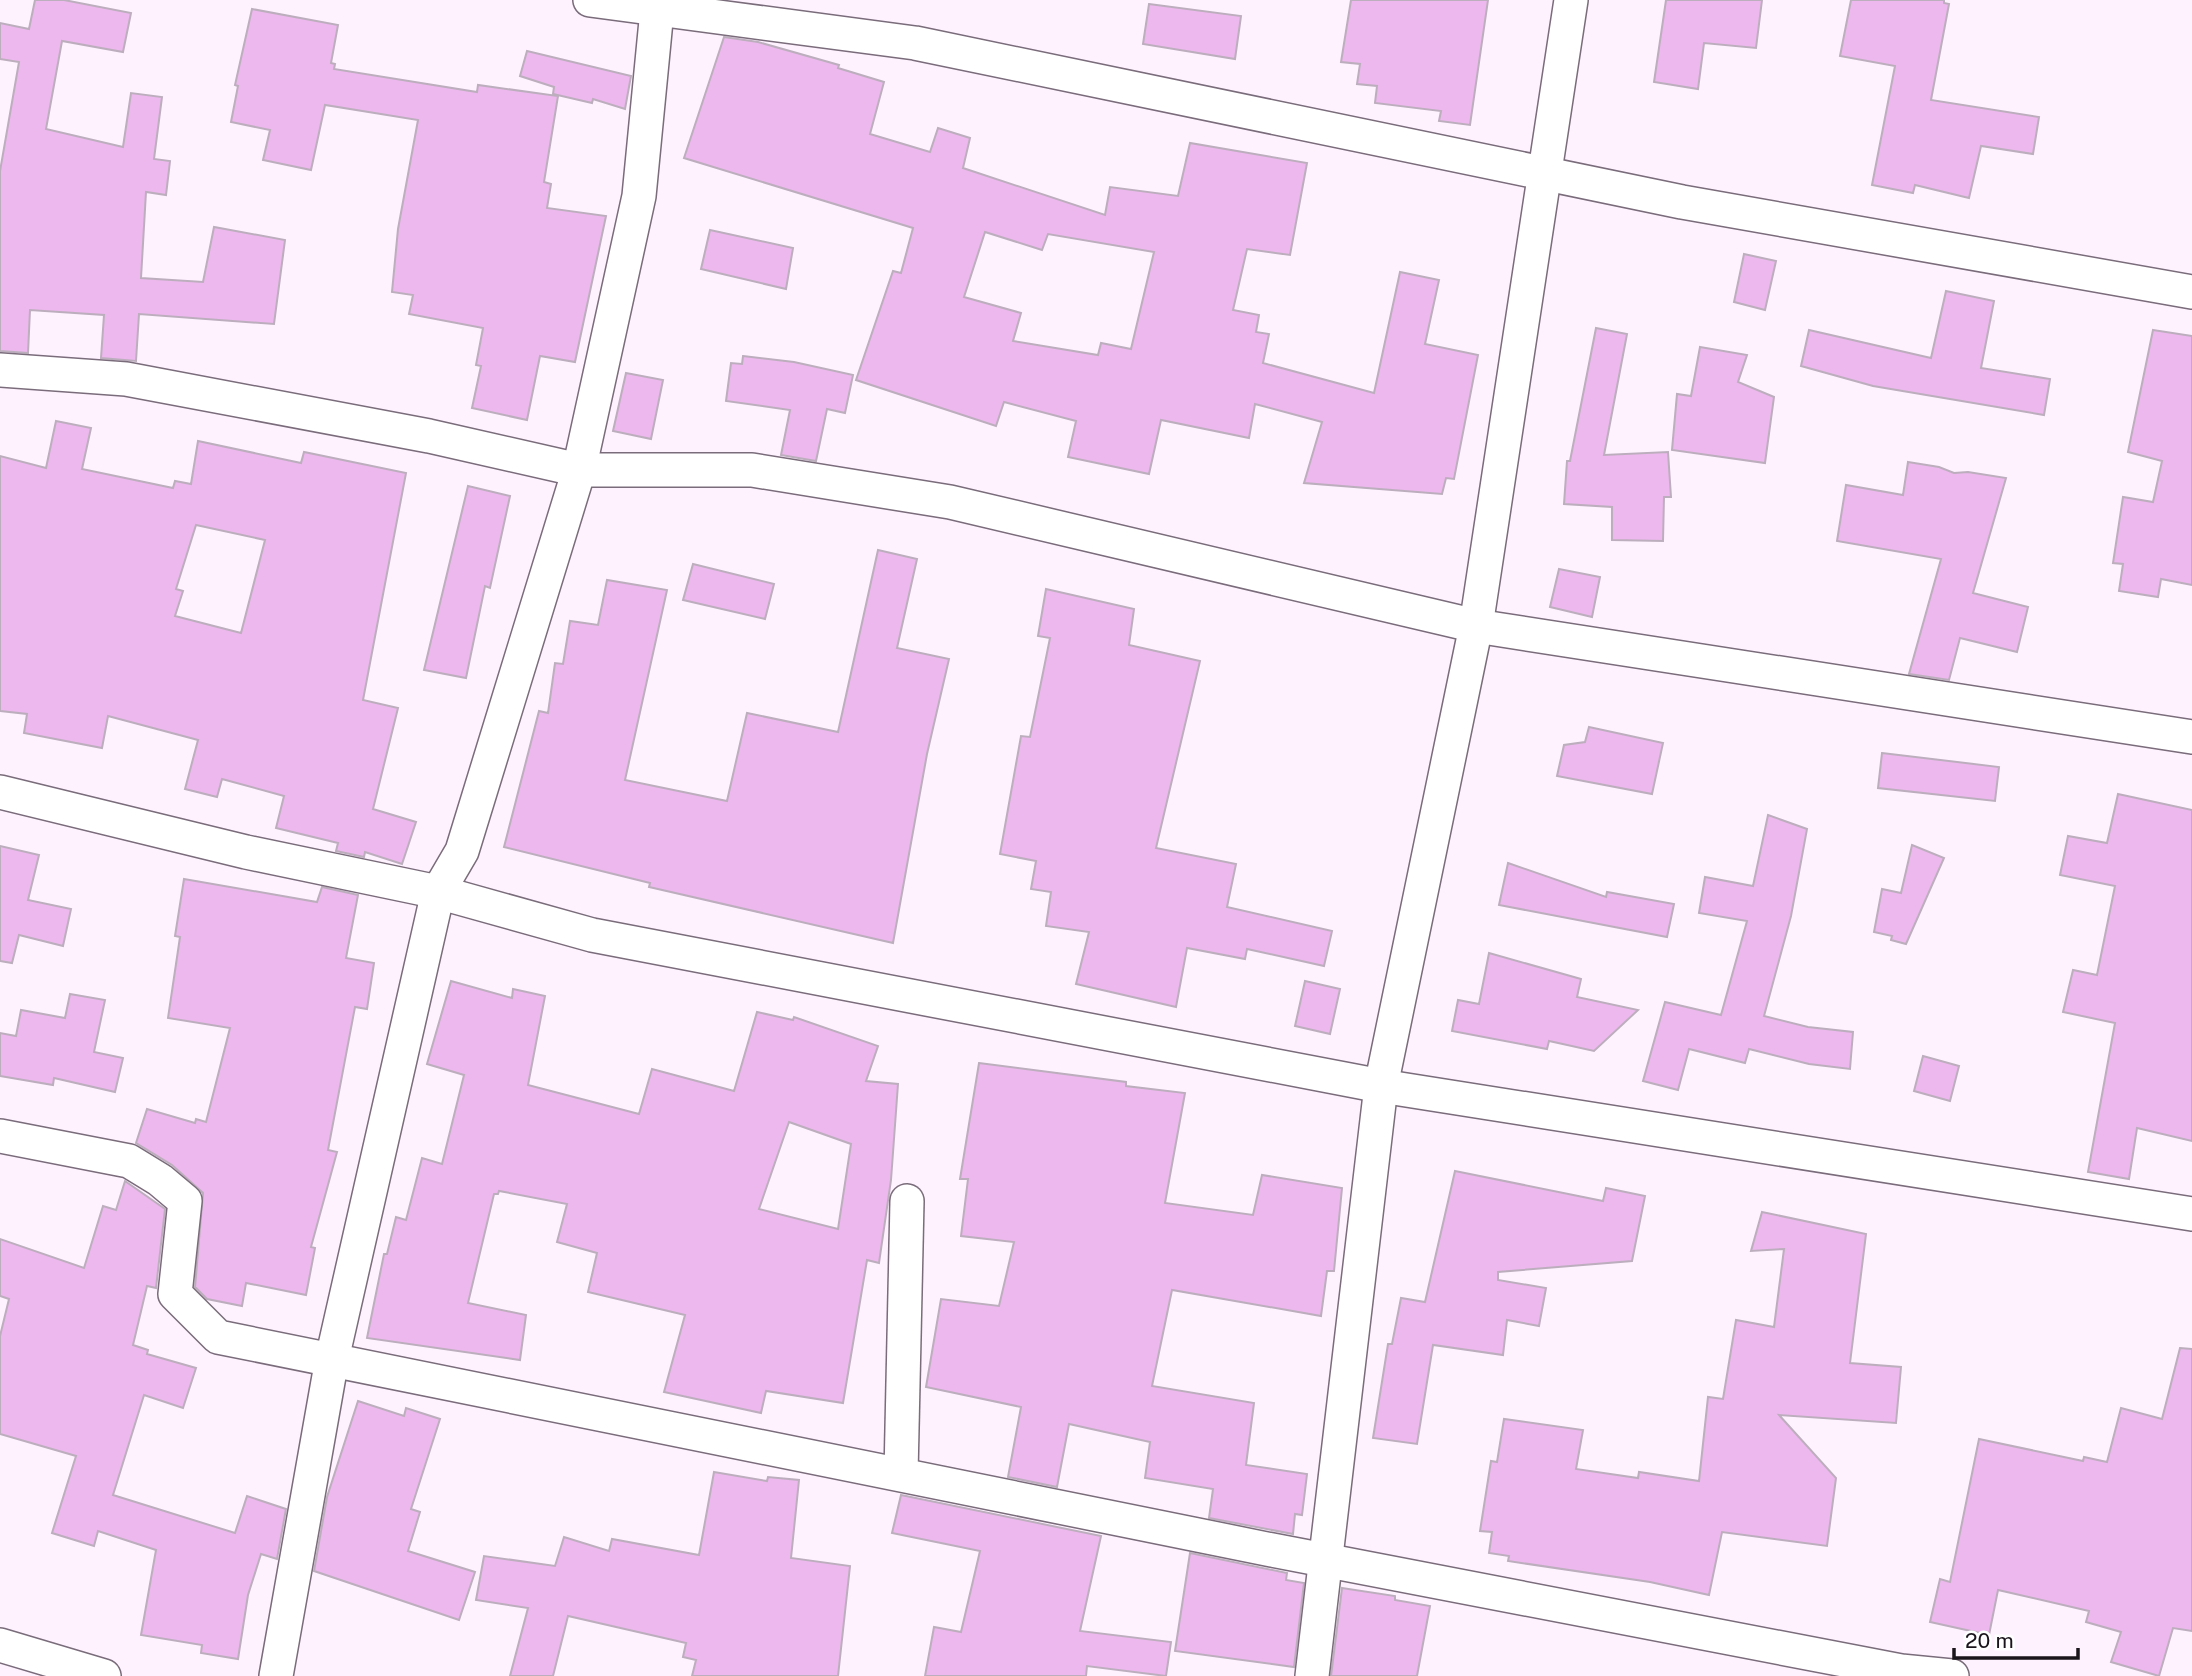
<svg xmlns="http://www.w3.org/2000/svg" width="2192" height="1676" viewBox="0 0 2192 1676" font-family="'Public Sans',sans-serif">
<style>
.building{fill:#ecb8ed;stroke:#bdaebd;stroke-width:2;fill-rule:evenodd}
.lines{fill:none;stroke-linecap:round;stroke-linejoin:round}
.minor-casing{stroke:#7a6c7a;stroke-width:36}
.minor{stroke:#fff;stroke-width:33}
</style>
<rect width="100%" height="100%" fill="#fff2ff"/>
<g class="building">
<path d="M35 0H64L131 13 123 52 62 41 46 129 123 147 131 93 162 97 154 159 170 161 166 195 146 192 141 278 203 282 214 227 285 240 274 324 139 314 136 361 101 358 104 315 30 310 28 353 0 351V171L19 62 0 59V23L29 29Z"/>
<path d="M1351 0H1488L1470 125 1439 121 1441 111 1375 103 1377 86 1357 84 1360 64 1341 62Z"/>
<path d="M1666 0H1762L1756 48 1704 43 1698 89 1654 82Z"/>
<path d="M1851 0H1944V3L1949 4 1931 100 2039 117 2033 154 1981 146 1969 198 1915 185 1913 193 1872 185 1895 66 1840 56Z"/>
<path d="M1149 4 1241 16 1235 59 1143 44Z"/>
<path d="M252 9 338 25 331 63 335 64 334 69 477 92 478 85 558 96 544 182 551 184 547 208 606 216 575 362 540 356 527 420 472 408 481 366 476 365 483 328 409 314 413 295 392 292 398 229 418 120 325 105 311 170 263 160 270 130 231 122 238 86 235 85Z"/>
<path d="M724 37 758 42 839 65 838 68 884 82 870 134 930 152 938 128 970 138 963 168 1105 215 1110 187 1178 196 1190 143 1307 163 1290 255 1247 249 1233 310 1259 315 1256 332 1269 334 1263 363 1374 393 1400 272 1439 280 1425 344 1478 355 1454 479 1446 478 1442 494 1304 483 1322 422 1255 404 1249 438 1161 420 1149 474 1068 457 1076 421 1004 402 996 426 856 380 893 271 901 273 913 228 684 158ZM985 232 1042 250 1048 234 1154 252 1131 349 1101 343 1098 355 1013 341 1021 313 964 297Z"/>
<path d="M527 51 631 76 625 109 593 99 592 103 553 94 554 87 520 76Z"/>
<path d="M710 230 793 248 786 289 701 269Z"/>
<path d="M1744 254 1776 261 1765 310 1734 302Z"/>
<path d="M1946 291 1994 301 1981 368 2050 379 2044 415 1873 386 1801 366 1809 330 1931 358Z"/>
<path d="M1596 328 1627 334 1604 455 1668 452 1671 497H1664L1663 541 1612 540V507L1564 504 1567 461H1570Z"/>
<path d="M2153 330 2192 336V585L2161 579 2158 597 2119 591 2123 564 2113 563 2123 497 2153 502 2162 461 2128 452Z"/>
<path d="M1700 347 1747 355 1738 382 1774 397 1765 463 1672 450 1677 394 1691 396Z"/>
<path d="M743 356 794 362 853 375 845 413 827 409 816 461 781 455 790 410 726 401 731 363 742 364Z"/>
<path d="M626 373 663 380 651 439 613 431Z"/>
<path d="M56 421 91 428 82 469 173 488 175 481 191 484 198 441 301 463 304 452 406 473 363 700 398 708 373 809 416 822 402 864 365 852 364 857 336 851 338 843 276 828 284 796 222 779 217 797 185 789 198 740 108 716 102 748 24 733 27 714 0 711V456L46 468ZM196 525 265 540 241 633 175 616 183 591 176 589Z"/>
<path d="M1908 462 1939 467 1954 473 1968 472 2006 478 1973 593 2028 607 2017 652 1960 638 1949 680 1909 674 1941 559 1837 541 1846 485 1903 495Z"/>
<path d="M468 486 510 496 490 588 485 586 466 678 424 670Z"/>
<path d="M878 550 917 559 897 648 949 659 927 754 893 943 649 887 650 883 504 847 539 711 548 713 555 663 563 664 570 621 598 625 607 580 667 590 625 780 727 801 747 713 838 732Z"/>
<path d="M693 564 774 584 765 619 683 600Z"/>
<path d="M1559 569 1600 577 1592 617 1550 607Z"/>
<path d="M1046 589 1134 609 1129 645 1200 661 1156 848 1236 864 1227 907 1332 931 1324 966 1247 949 1245 959 1187 948 1176 1007 1076 984 1089 932 1046 926 1051 892 1031 889 1036 861 1000 854 1021 736 1030 737 1050 638 1038 636Z"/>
<path d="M1589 727 1663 743 1652 794 1557 776 1564 745 1585 742Z"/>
<path d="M1882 753 1999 767 1995 801 1878 788Z"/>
<path d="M2118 794 2192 810V1141L2137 1128 2129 1179 2088 1172 2115 1023 2063 1012 2073 970 2097 975 2115 886 2060 875 2068 836 2107 843Z"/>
<path d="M1768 815 1807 829 1791 916 1764 1016 1808 1027 1853 1032 1850 1069 1809 1064 1749 1049 1745 1063 1689 1049 1678 1090 1643 1081 1665 1002 1721 1015 1747 921 1699 913 1705 877 1753 886Z"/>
<path d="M1912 845 1944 858 1906 944 1891 940 1892 936 1874 932 1882 889 1901 893Z"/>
<path d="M0 846 39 855 28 900 71 909 63 946 19 935 12 963 0 961Z"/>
<path d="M1508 863 1606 897 1607 892 1674 904 1667 937 1499 905Z"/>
<path d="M184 879 317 902 322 887 358 895 346 958 374 963 367 1009 355 1007 328 1150 337 1152 311 1247 315 1248 306 1295 246 1283 242 1306 207 1299 195 1287 203 1193 172 1165 136 1143 147 1109 195 1123 196 1119 206 1122 230 1028 168 1018 180 937 175 936Z"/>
<path d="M1489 953 1581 979 1577 997 1638 1010 1594 1051 1549 1041 1547 1049 1452 1031 1458 1000 1479 1004Z"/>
<path d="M451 981 512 998 513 989 545 996 528 1085 639 1114 652 1069 734 1091 757 1012 793 1020 794 1017 878 1046 866 1081 898 1084 891 1180 879 1263 867 1260 843 1403 766 1391 761 1413 664 1392 685 1315 588 1292 597 1253 557 1242 567 1204 499 1191 498 1194H494L468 1303 526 1315 520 1360 367 1338 384 1254H387L396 1217 406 1220 422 1158 442 1164 464 1075 427 1064ZM789 1122 851 1144 838 1229 759 1209Z"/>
<path d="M1305 981 1340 989 1330 1034 1295 1026Z"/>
<path d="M70 994 105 1000 94 1052 123 1058 115 1092 54 1078 53 1085 0 1076V1033L16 1036 21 1010 65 1018Z"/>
<path d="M1923 1056 1959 1066 1950 1101 1914 1091Z"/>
<path d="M979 1063 1126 1082V1086L1185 1093 1165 1203 1253 1215 1262 1175 1342 1188 1334 1271H1327L1321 1316 1172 1290 1152 1386 1254 1403 1246 1465 1307 1474 1302 1515 1295 1514 1293 1534 1209 1518 1213 1489 1145 1478 1150 1442 1069 1424 1057 1487 1008 1477 1021 1407 926 1387 941 1299 999 1306 1014 1242 961 1236 968 1179H960Z"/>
<path d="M1455 1171 1603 1201 1606 1188 1645 1196 1632 1261 1498 1272V1280L1546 1288 1539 1326 1507 1320 1503 1355 1433 1345 1417 1444 1373 1438 1388 1344H1392L1401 1298 1425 1302Z"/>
<path d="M125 1181 165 1209 156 1288 147 1286 133 1345 148 1350 147 1354 196 1368 183 1408 144 1395 113 1495 235 1533 247 1496 286 1509 277 1559 261 1554 248 1595 238 1659 201 1653 202 1645 141 1635 156 1550 98 1531 94 1546 52 1533 76 1456 0 1434V1336L9 1299 0 1296V1239L84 1268 103 1206 116 1210Z"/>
<path d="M1762 1212 1866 1234 1850 1363 1901 1367 1896 1423 1779 1415 1836 1478 1827 1546 1722 1532 1709 1595 1650 1582 1508 1561 1509 1556 1489 1553 1492 1532 1480 1531 1491 1461 1497 1462 1504 1419 1583 1430 1576 1469 1638 1478 1639 1472 1699 1481 1708 1397 1723 1399 1736 1320 1774 1327 1784 1249 1751 1251Z"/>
<path d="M2180 1348 2192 1349V1631L2173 1628 2159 1676 2111 1662 2121 1632 2086 1622 2089 1611 1998 1590 1989 1635 1930 1622 1940 1579 1950 1582 1979 1439 2083 1461 2084 1457 2107 1462 2121 1408 2162 1419Z"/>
<path d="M358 1401 404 1416 406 1408 440 1419 411 1509 420 1512 408 1551 475 1572 459 1620 314 1571 327 1497Z"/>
<path d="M714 1472 767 1481 768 1477 799 1480 791 1558 850 1566 838 1676H692L696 1660 683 1657 686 1643 568 1616 553 1676H510L528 1608 476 1600 484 1556 555 1566 564 1537 609 1551 612 1539 699 1555Z"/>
<path d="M901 1495 1101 1536 1080 1631 1171 1642 1166 1676 1087 1666 1086 1676H925L934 1627 961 1632 980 1551 892 1533Z"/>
<path d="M1190 1553 1287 1573 1286 1580 1304 1583 1294 1667 1175 1651Z"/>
<path d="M1342 1588 1395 1596V1600L1430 1606 1417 1676H1331Z"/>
</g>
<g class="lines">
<g class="minor-casing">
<g id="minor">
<path d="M590 0 915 43 1682 202 2192 292"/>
<path d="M0 370 126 379 429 436 579 470H752L950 502 1476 626 2192 737"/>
<path d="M0 792 246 852 438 892 592 935 1381 1086 2192 1214"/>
<path d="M0 1136 129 1161 160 1180 185 1201 175 1294 218 1337 1272 1550 1901 1671 1952 1676"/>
<path d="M901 1474 907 1201"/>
<path d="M0 1645 104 1676"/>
<path d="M276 1676 332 1359 438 892 462 851 579 470 639 196 658 0"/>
<path d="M1312 1676 1381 1086 1476 626 1571 0"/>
</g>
</g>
<use href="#minor" class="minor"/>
</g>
<path d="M1954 1648v10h124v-10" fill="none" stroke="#1a151a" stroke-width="3.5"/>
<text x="1965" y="1648" font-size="21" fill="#1a151a" stroke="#ffffff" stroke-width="5" paint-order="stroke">20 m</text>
</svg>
